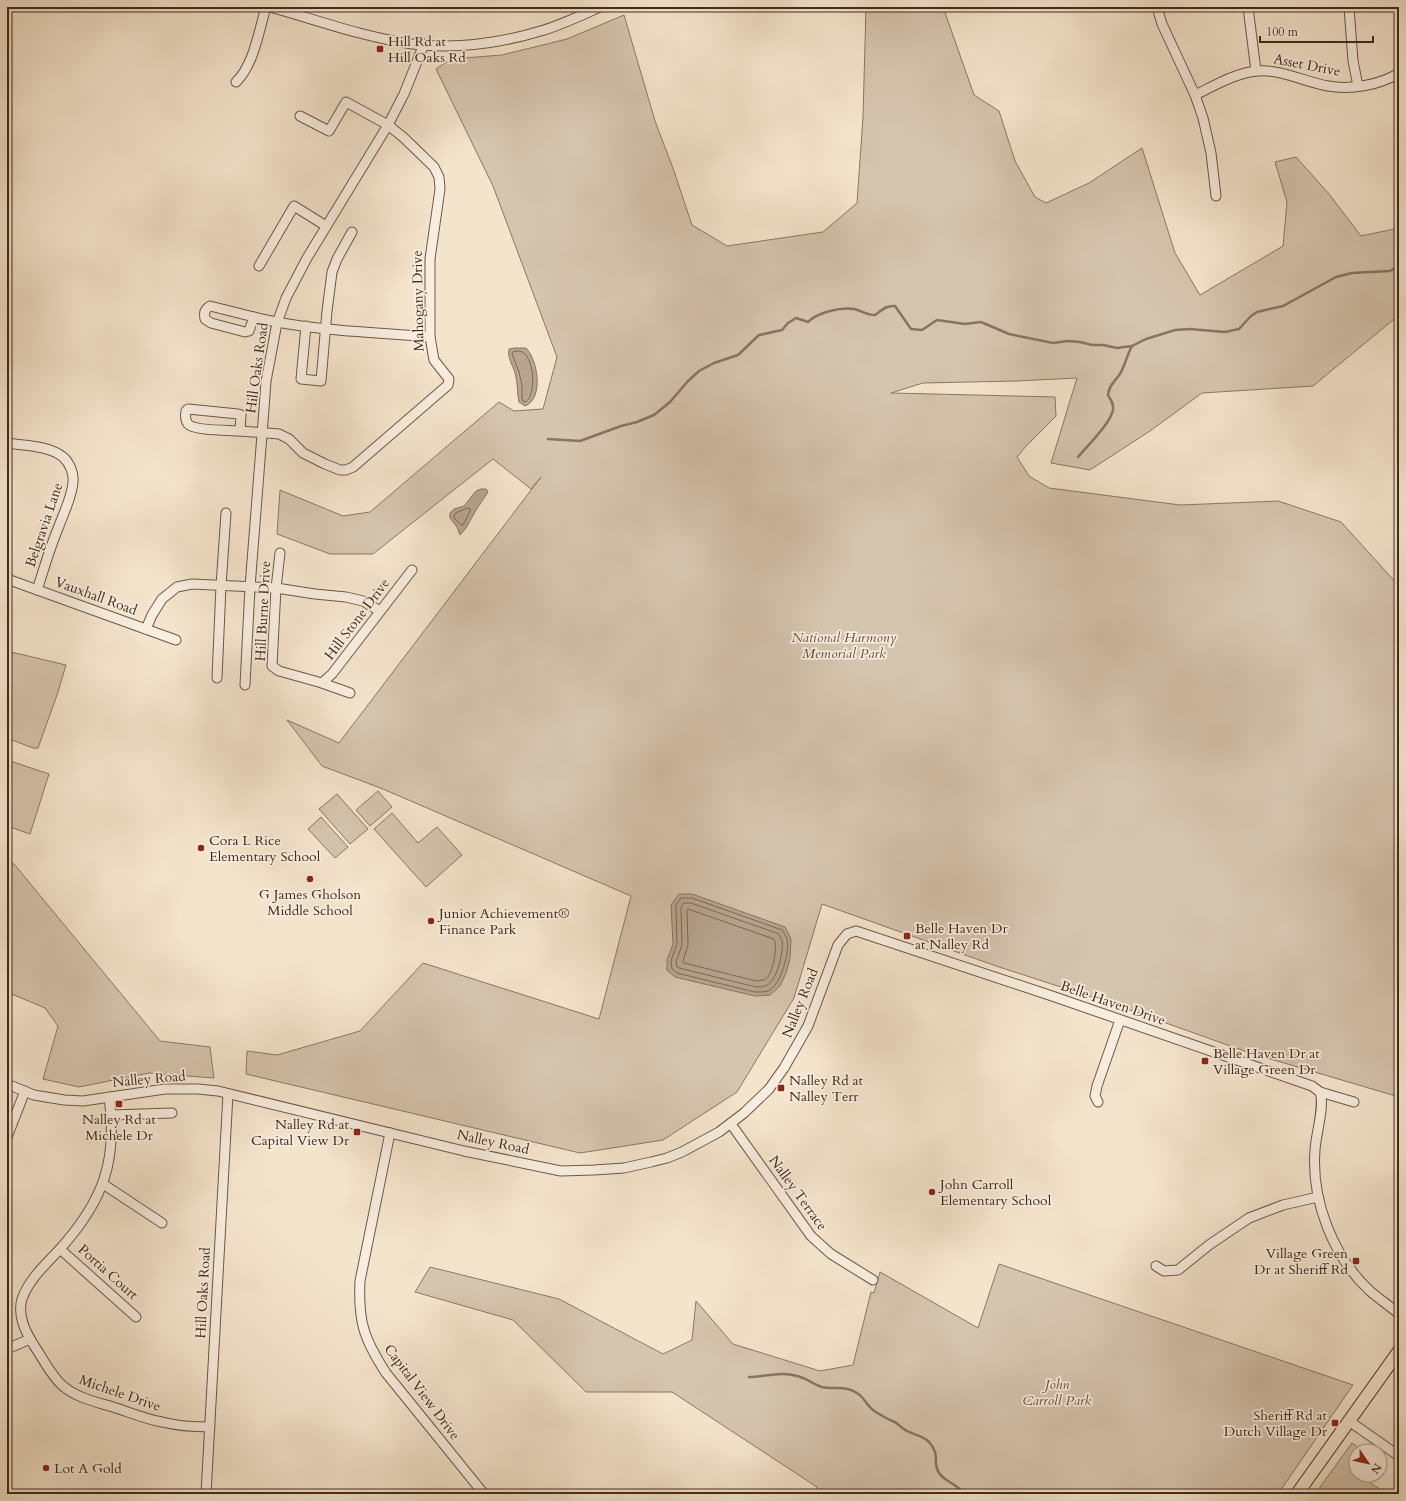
<svg xmlns="http://www.w3.org/2000/svg" width="1406" height="1501" viewBox="0 0 1406 1501" font-family="Cardo,serif">
<style>
.green{fill:#d5c4ae;stroke:#8a7765}
.water{fill:#b7a590;stroke:#877462}
.lines{fill:none;stroke-linecap:round;stroke-linejoin:round}
.shore{stroke:#7c6856;stroke-width:1}
.stream{stroke:#877462;stroke-width:2.5}
.minor-casing{stroke:#6d5848;stroke-width:11}
.major-casing{stroke:#402a1c;stroke-width:14}
.minor{stroke:#f8edde;stroke-width:9}
.major{stroke:#f4e4cc;stroke-width:12}
.poi-dot{fill:#8f2418;stroke:#f8edde;stroke-width:1.5}
.labels{text-anchor:middle;dominant-baseline:central;stroke-width:3.5;stroke-linejoin:round;paint-order:stroke}
.poi-label{font-size:14px;fill:#402a1c;stroke:#f8edde;text-anchor:start}
.street-label{font-size:14px;fill:#402a1c;stroke:#f8edde}
.park-label{font-size:14px;font-style:italic;fill:#655040;stroke:#f8edde}
</style>
<rect width="100%" height="100%" fill="#f4e4cc"/>
<filter id="stains"><feTurbulence type="fractalNoise" baseFrequency=".005" numOctaves="4"/><feColorMatrix values="0 0 0 0 .2 0 0 0 0 .09 0 0 0 0 .02 0 0 0 .5 -.17"/></filter>
<radialGradient id="worn" r=".72"><stop offset=".6" stop-color="#630" stop-opacity="0"/><stop offset="1" stop-color="#630" stop-opacity=".3"/></radialGradient>
<g class="green">
<path d="M866 7H943L974 95 999 111 1015 161 1035 197 1046 203 1089 183 1142 148 1175 253 1200 295 1283 246 1287 202 1275 162 1296 157 1329 194 1361 236 1399 228V315L1313 386 1202 393 1150 431 1090 470 1051 463 1077 378 1016 381 923 383 891 393 1055 397 1056 416 1027 445 1017 457 1029 476 1049 488 1180 505 1278 501 1341 522 1399 586V1097L1247 1052 1113 1004 996 966 822 904 794 998 737 1092 663 1140 580 1153 246 1074 247 1051 277 1055 360 1031 423 963 599 1019 631 896 383 789 322 766 287 720 339 743 541 477 531 489 493 459 373 554H330L277 534 280 490 343 516 370 512 499 402 514 411 543 409 557 357 493 186 436 69 451 59 502 55 567 39 624 15 655 121 674 171 692 225 727 246 823 232 857 203 863 117Z"/>
<path d="M7 651 66 665 57 695 38 748H33L7 738Z"/>
<path d="M7 760 49 774 30 834 7 826Z"/>
<path d="M378 791 392 807 370 826 356 810Z"/>
<path d="M337 794 368 829 350 844 319 809Z"/>
<path d="M392 813 418 843 437 827 462 855 426 887 374 829Z"/>
<path d="M321 817 348 847 335 858 308 829Z"/>
<path d="M7 862 14 864 160 1041 210 1047 214 1078 149 1073 79 1087 43 1079 58 1026 45 1008 7 992Z"/>
<path d="M999 1264 1353 1385 1278 1494H815L817 1487 672 1392H586L513 1320 415 1292 430 1267 559 1299 663 1354 692 1340 696 1301 733 1344 820 1371 853 1365 871 1292 874 1293 880 1272 978 1328Z"/>
<path d="M1352 1443 1364 1451H1356V1475H1362V1477L1387 1494H1315Z"/>
</g>
<g class="water">
<path d="M514 348H526C538 360 544 399 525 406L519 402C517 393 518 383 515 373 513 365 507 358 509 349Z"/>
<path d="M481 489H486L488 492 476 510 466 528 460 535 457 527 450 518V513L454 509 464 506 476 491Z"/>
<path d="M679 894H692L785 927 791 939 790 959 786 973 780 986 770 995 755 996 675 977 667 970V960L673 944 671 905Z"/>
</g>
<g class="lines">
<g class="shore">
<path d="M520 351C535 354 537 397 525 402L522 400V385L519 372 512 354 513 352Z"/>
<path d="M468 508 470 509V511L463 525H461L454 518V516L456 513Z"/>
<path d="M681 898H692L782 930C784 933 786 936 787 939 790 951 781 986 768 991 765 992 759 992 755 992L677 973 672 969 671 961 677 944 676 906Z"/>
<path d="M684 903H691L779 934C779 935 781 939 782 940 784 951 777 983 765 986 763 987 759 987 756 987L679 968 677 967 676 962 682 945 681 908Z"/>
<path d="M688 909 774 939C778 946 773 970 768 977 765 981 761 980 756 981L684 963 683 961 688 945 687 911Z"/>
</g>
<g class="stream">
<path d="M548 439 580 441 621 426 637 422 654 415 670 402 688 381 699 371 714 363 738 355 759 335 782 330 788 323 796 318 808 322C818 312 841 307 854 309 862 311 867 315 875 315 882 310 887 305 895 306L911 329 922 330 937 320 965 324 981 322 1009 334 1053 343 1068 341 1080 342 1092 345H1103L1117 348 1132 346 1146 339 1175 330 1190 329 1225 332 1239 329 1251 316 1257 312 1283 306 1336 277 1352 273 1390 271 1399 266"/>
<path d="M1078 457C1088 445 1110 424 1113 410 1114 404 1111 400 1108 395 1109 383 1118 380 1122 370 1126 362 1127 355 1132 346"/>
<path d="M749 1377C764 1377 781 1371 797 1376 806 1378 813 1384 822 1387 834 1390 846 1385 857 1393 864 1397 864 1401 869 1406 872 1410 877 1413 881 1415 885 1418 890 1420 895 1422 899 1425 903 1429 907 1431 915 1435 923 1436 929 1442 941 1455 932 1463 939 1473 945 1482 958 1484 964 1494"/>
</g>
<g class="minor-casing">
<g id="minor">
<path d="M270 7C317 20 363 37 412 44 455 49 502 43 544 30 563 24 582 15 600 7"/>
<path d="M1157 7 1162 24 1195 95 1203 118 1211 153 1216 196"/>
<path d="M1248 7 1256 71"/>
<path d="M1349 7 1353 61 1358 86"/>
<path d="M236 82C254 65 259 30 266 7"/>
<path d="M1195 95C1214 86 1235 73 1257 71 1281 69 1305 82 1328 86 1351 90 1380 85 1399 73"/>
<path d="M259 266 294 206 326 226"/>
<path d="M210 306 254 317 249 331 245 332 211 323 205 319C204 313 204 310 210 306Z"/>
<path d="M254 317C311 331 372 332 430 337"/>
<path d="M306 326 301 379 321 381 327 311 332 272 337 259 352 232"/>
<path d="M188 409 238 414 241 415 240 431C230 430 194 431 188 424 185 420 185 416 186 411Z"/>
<path d="M240 431 279 434 289 439 303 453 325 464 340 470H346L353 467 448 385 449 379 434 360 430 337V259L440 189 439 177 434 167 403 137 388 125 346 102 329 131 300 116"/>
<path d="M7 443C25 446 48 445 63 457 70 463 74 474 73 482 72 497 64 512 59 526 50 547 44 569 37 590"/>
<path d="M280 553 276 588 272 666 279 671 322 683 350 693"/>
<path d="M7 579 176 640"/>
<path d="M146 629 152 615 162 599 177 587 192 584 276 588 315 594 346 597 363 601 380 611"/>
<path d="M217 678 221 586 226 513"/>
<path d="M322 683 332 674 412 570"/>
<path d="M245 685 250 587 264 409 266 381 277 323 286 298 307 258 388 125 404 94 424 44"/>
<path d="M7 1084 34 1095 64 1100 83 1101 165 1089H198L218 1091 464 1151 561 1171 594 1170 624 1168 651 1162 667 1158 682 1152 719 1132 744 1113 769 1089 784 1068 808 1026 838 945 847 934 856 931 1052 996 1312 1086 1320 1092 1354 1102"/>
<path d="M1320 1092C1325 1106 1316 1133 1315 1150 1311 1200 1333 1257 1370 1291 1379 1299 1390 1306 1399 1314"/>
<path d="M109 1097C118 1161 103 1201 60 1249 46 1264 29 1279 22 1299 17 1316 26 1333 35 1347 44 1360 51 1376 63 1386 77 1398 96 1402 113 1407 129 1412 145 1419 162 1422 178 1426 194 1427 210 1427"/>
<path d="M1098 1102 1095 1096 1097 1086 1120 1020"/>
<path d="M111 1115 172 1113"/>
<path d="M731 1124 811 1236 831 1254 873 1280"/>
<path d="M390 1133 360 1281C358 1322 364 1339 386 1373L484 1494"/>
<path d="M7 1137 25 1091"/>
<path d="M103 1184 162 1223"/>
<path d="M60 1249 136 1317"/>
<path d="M1156 1266 1164 1271 1178 1270 1209 1245 1249 1218 1283 1205 1318 1197"/>
<path d="M7 1349 30 1339"/>
<path d="M1349 1421 1399 1456"/>
<path d="M206 1494 228 1094"/>
</g>
</g>
<g class="major-casing">
<path id="major" d="M1297 1494 1399 1351"/>
</g>
<use href="#minor" class="minor"/>
<use href="#major" class="major"/>
</g>
<g class="poi-dot">
<rect x="376" y="45" width="8" height="8" rx="2"/>
<circle cx="201" cy="848" r="4"/>
<circle cx="310" cy="879" r="4"/>
<circle cx="431" cy="921" r="4"/>
<rect x="903" y="932" width="8" height="8" rx="2"/>
<rect x="1201" y="1057" width="8" height="8" rx="2"/>
<rect x="777" y="1084" width="8" height="8" rx="2"/>
<rect x="115" y="1100" width="8" height="8" rx="2"/>
<rect x="353" y="1128" width="8" height="8" rx="2"/>
<circle cx="932" cy="1192" r="4"/>
<rect x="1352" y="1257" width="8" height="8" rx="2"/>
<rect x="1331" y="1419" width="8" height="8" rx="2"/>
<circle cx="46" cy="1468" r="4"/>
</g>
<g class="labels">
<g class="poi-label">
<text x="388" y="41">Hill Rd at<tspan x="388" dy="16">Hill Oaks Rd</tspan></text>
<text x="209" y="840">Cora L Rice<tspan x="209" dy="16">Elementary School</tspan></text>
<text x="310" y="894" text-anchor="middle">G James Gholson<tspan x="310" dy="16">Middle School</tspan></text>
<text x="439" y="913">Junior Achievement®<tspan x="439" dy="16">Finance Park</tspan></text>
<text x="915" y="928">Belle Haven Dr<tspan x="915" dy="16">at Nalley Rd</tspan></text>
<text x="1213" y="1053">Belle Haven Dr at<tspan x="1213" dy="16">Village Green Dr</tspan></text>
<text x="789" y="1080">Nalley Rd at<tspan x="789" dy="16">Nalley Terr</tspan></text>
<text x="119" y="1119" text-anchor="middle">Nalley Rd at<tspan x="119" dy="16">Michele Dr</tspan></text>
<text x="349" y="1124" text-anchor="end">Nalley Rd at<tspan x="349" dy="16">Capital View Dr</tspan></text>
<text x="940" y="1184">John Carroll<tspan x="940" dy="16">Elementary School</tspan></text>
<text x="1348" y="1253" text-anchor="end">Village Green<tspan x="1348" dy="16">Dr at Sheriff Rd</tspan></text>
<text x="1327" y="1415" text-anchor="end">Sheriff Rd at<tspan x="1327" dy="16">Dutch Village Dr</tspan></text>
<text x="54" y="1468">Lot A Gold</text>
</g>
<g class="street-label">
<text transform="translate(1307 65) rotate(11)">Asset Drive</text>
<text transform="translate(418 301) rotate(-91)">Mahogany Drive</text>
<text transform="translate(257 368) rotate(-82)">Hill Oaks Road</text>
<text transform="translate(44 525) rotate(-71)">Belgravia Lane</text>
<text transform="translate(96 596) rotate(20)">Vauxhall Road</text>
<text transform="translate(263 611) rotate(-87)">Hill Burne Drive</text>
<text transform="translate(357 619) rotate(-53)">Hill Stone Drive</text>
<text transform="translate(800 1003) rotate(-68)">Nalley Road</text>
<text transform="translate(1113 1003) rotate(19)">Belle Haven Drive</text>
<text transform="translate(149 1079) rotate(-5)">Nalley Road</text>
<text transform="translate(493 1142) rotate(12)">Nalley Road</text>
<text transform="translate(798 1193) rotate(54)">Nalley Terrace</text>
<text transform="translate(108 1272) rotate(42)">Portia Court</text>
<text transform="translate(203 1293) rotate(-87)">Hill Oaks Road</text>
<text transform="translate(422 1392) rotate(53)">Capital View Drive</text>
<text transform="translate(120 1393) rotate(19)">Michele Drive</text>
</g>
<g class="park-label">
<text x="844" y="637">National Harmony<tspan x="844" dy="16">Memorial Park</tspan></text>
<text x="1057" y="1384">John<tspan x="1057" dy="16">Carroll Park</tspan></text>
</g>
</g>
<rect width="1406" height="1501" fill="none" stroke="#f4e4cc" stroke-width="24"/>
<rect x="8" y="8" width="1390" height="1485" fill="none" stroke="#402a1c" stroke-width="2"/>
<rect x="12" y="12" width="1382" height="1477" fill="none" stroke="#402a1c"/>
<g transform="translate(1368 1463) rotate(124)"><circle r="19" fill="#f8edde" stroke="#ae9f90"/>
<path d="M0-3L7 15L0 10L-7 15Z" fill="#8f2418"/>
<text y="-6" font-size="11" font-weight="bold" text-anchor="middle" fill="#402a1c">N</text>
</g>
<path d="M1260 36v6h113v-6" fill="none" stroke="#402a1c" stroke-width="2"/>
<text x="1266" y="36" font-size="12" fill="#402a1c" stroke="#f8edde" stroke-width="3" paint-order="stroke">100 m</text>
<rect width="100%" height="100%" filter="url(#stains)"/>
<rect width="100%" height="100%" fill="url(#worn)"/>
</svg>
